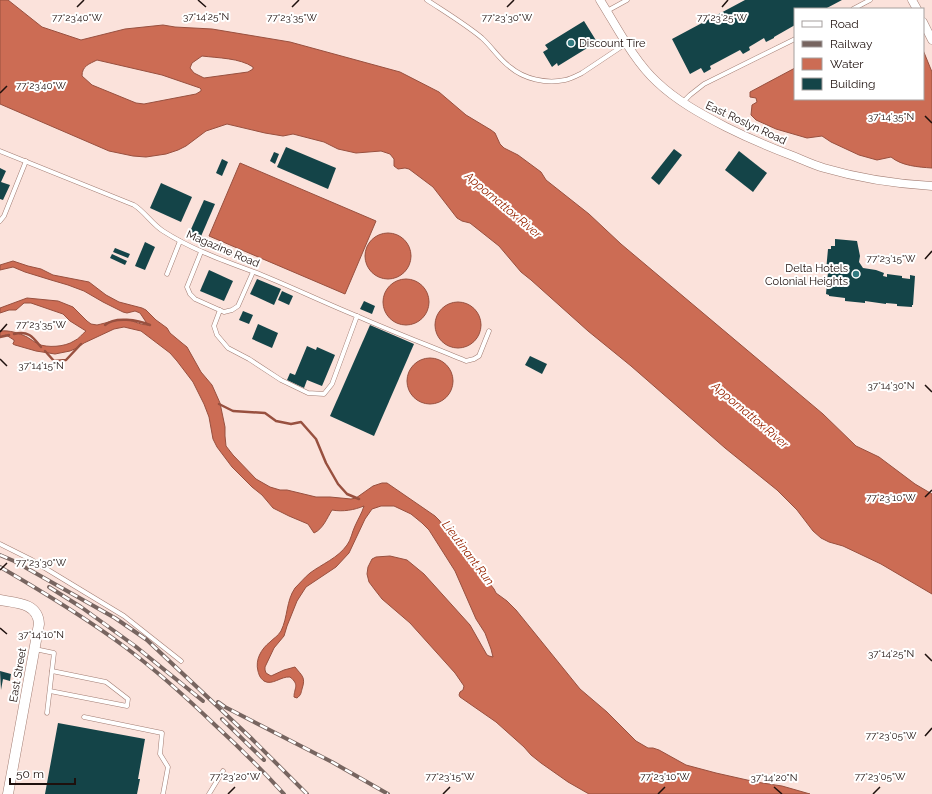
<svg xmlns="http://www.w3.org/2000/svg" width="932" height="794" viewBox="0 0 932 794" font-family="Raleway,sans-serif">
<style>
.water{fill:#cc6c54;stroke:#98503f;fill-rule:evenodd}
.lines{fill:none;stroke-linecap:round;stroke-linejoin:round}
.stream{stroke:#98503f;stroke-width:2.5}
.building{fill:#144448}
.service-casing{stroke:#a27d73;stroke-width:5}
.minor-casing{stroke:#a27d73;stroke-width:9}
.tertiary-casing{stroke:#a27d73;stroke-width:11}
.service{stroke:#fff;stroke-width:4}
.minor{stroke:#fff;stroke-width:8}
.tertiary{stroke:#fff;stroke-width:10}
.rail-casing{stroke:#776560;stroke-width:4}
.rail{stroke:#fff;stroke-width:2.5;stroke-dasharray:8;stroke-linecap:butt}
.ticks{fill:none;stroke:#1e100d;stroke-width:1.5}
.poi-dot{fill:#317a80;stroke:#fff;stroke-width:1.5}
.labels{text-anchor:middle;dominant-baseline:central;stroke-width:4;stroke-linejoin:round;paint-order:stroke}
.poi-label{font-size:11px;fill:#1e100d;stroke:#fff;text-anchor:start}
.street-label{font-size:11px;fill:#1e100d;stroke:#fff}
.water-label{font-size:12px;font-style:italic;fill:#982401;stroke:#fff}
.ticks-label{font-size:10px;text-anchor:middle;fill:#1e100d;stroke:#fff;stroke-width:4;stroke-linejoin:round;paint-order:stroke}
</style>
<rect width="100%" height="100%" fill="#fbe2db"/>
<g class="water">
<path d="M0 0H8L42 27 81 40 125 29 163 25 175 27 212 29 290 42 400 72 439 92 466 115 491 130 495 133 500 144 504 148 518 155 541 172 546 180 589 214 621 244 823 414 856 446 879 457 915 484 932 494V594L881 564 843 546 829 542 821 538 813 531 797 510 777 490 725 448 631 366 588 331 531 280 521 272 499 246 470 223 462 221 457 218 433 187 409 169 405 168 398 169 394 166V159L390 154 381 151 356 153 338 149 324 142 293 134 283 136 265 133 227 124 206 131 186 146 178 150 166 154 146 157 133 156 109 151 0 104ZM202 56C218 58 240 58 253 67V69L248 72 204 78 194 73 190 68 192 63ZM97 60 162 75 200 88 201 89V91L196 94 144 104 136 103 92 85 82 76C82 66 89 64 97 60Z"/>
<path d="M923 50 932 72V168C918 167 902 166 891 157L877 160 859 155 831 142 822 136 807 138 776 129 756 120 751 115 752 105 757 102 756 98 750 97V92L795 68V99H923Z"/>
<path d="M240 163 376 221 345 294 209 236Z"/>
<circle cx="388" cy="256" r="23"/>
<path d="M13 261 28 266 41 269 53 275 89 282 106 295 119 302 142 308 146 310 156 320 167 328 170 333 182 343 187 347 201 372 212 385 220 403 225 427V436L226 446 233 455 256 479 270 487 280 490H287L316 497H330L351 499 356 498 373 486 382 483H387L435 516 439 520 494 589 496 593 507 601 516 610 580 689 607 712 636 741 648 748H653L659 750 686 765 716 773 756 782 782 786 810 794H589L568 782 541 763 531 755 524 747 496 722 460 697 459 695 460 692 463 690 464 686 455 673 410 623 382 599 375 590 369 582 367 574 368 567 372 559 376 557 390 556 407 560 424 574 470 625 487 655 489 656 493 657 491 649 485 633 476 619 455 571 429 530 422 523 411 514 394 506H381L372 509 365 519 349 553 336 567 306 587 297 601 287 626 284 636 274 648 265 667V670L266 673 271 676 284 670 295 667C302 676 306 677 302 689 301 693 301 695 297 698L294 697C294 688 300 685 290 677 281 676 272 686 264 681 260 678 259 675 258 671 255 660 261 649 270 642 274 638 278 636 281 631 288 617 286 601 295 588 300 583 305 577 310 573 322 564 338 558 347 545 351 540 352 532 355 526 358 519 362 513 364 506 354 510 343 512 332 510 327 518 323 529 314 533L308 524 289 516 273 508 262 495 252 487 232 467 217 447 213 439 209 417 204 404 193 382 177 361 170 353 141 331 124 327 114 329 84 343 77 348 70 351 55 354 36 351 15 345 13 344V343L14 342V340L6 335 0 337V331C9 330 19 333 27 337 31 339 34 342 38 344 47 348 65 347 74 341 79 339 82 334 86 331L70 321 63 314 31 303H24L16 310H9L0 313V308L27 298 58 301 73 307 87 321 91 324 97 325C106 323 121 318 129 320 136 322 141 325 148 325L140 313 135 311 127 313 123 312 103 302 84 291 68 285 51 280 25 272 13 267 0 270V265Z"/>
<circle cx="406" cy="302" r="23"/>
<circle cx="458" cy="325" r="23"/>
<circle cx="430" cy="381" r="23"/>
</g>
<g class="lines">
<g class="stream">
<path d="M105 325C115 316 138 320 150 325"/>
<path d="M14 334C28 330 33 337 41 347"/>
<path d="M0 337 9 335"/>
<path d="M45 351 54 361 66 360 81 344"/>
<path d="M219 404 233 411 265 413 276 421 291 424 301 422 316 439 326 463 338 484 347 494 359 499"/>
</g>
</g>
<g class="building">
<path d="M745 0H842L825 9H795V25L774 37V38L766 42 764 38 749 47 750 50 743 54 740 50 710 66 711 69 704 73 701 68 690 74 672 39Z"/>
<path d="M584 21 597 42 558 66 557 63 552 67 543 52 548 49 545 45Z"/>
<path d="M286 147 336 168 328 189 277 167Z"/>
<path d="M674 149 682 155 659 185 651 178Z"/>
<path d="M739 151 767 173 753 192 725 170Z"/>
<path d="M274 152 279 154 275 164 270 161Z"/>
<path d="M222 159 228 162 222 176 216 173Z"/>
<path d="M0 168 6 171 1 182 10 185 3 200 0 199Z"/>
<path d="M161 183 192 197 181 222 150 208Z"/>
<path d="M204 200 215 204 199 241 188 236Z"/>
<path d="M835 239 857 241 860 256 859 262 863 268 876 270 884 273 883 276 887 277V274L902 276V278L910 279V275L915 276 913 305H912V307L897 306V304L886 303V304L865 301V303L845 301V298L829 296V295L826 294 828 272 829 273 830 271H826L828 249H831V246H835Z"/>
<path d="M145 242 155 247 145 270 135 266Z"/>
<path d="M115 248 130 254 128 258 113 252Z"/>
<path d="M112 254 127 261 125 265 110 258Z"/>
<path d="M209 270 233 281 224 301 200 291Z"/>
<path d="M257 279 281 289 274 305 250 294Z"/>
<path d="M282 291 293 296 289 305 278 300Z"/>
<path d="M364 301 375 306 372 314 360 309Z"/>
<path d="M243 311 253 315 249 324 239 320Z"/>
<path d="M258 324 278 333 272 348 252 339Z"/>
<path d="M370 325 414 344 374 436 330 416Z"/>
<path d="M307 346 316 350 317 347 335 355 322 386 307 380 304 388 287 380 290 373 295 375Z"/>
<path d="M530 356 547 364 542 374 525 365Z"/>
<path d="M0 671 11 674 10 681 3 679 1 690Z"/>
<path d="M58 723 145 739 138 779H140L137 794H45Z"/>
</g>
<g class="lines">
<g class="service-casing">
<g id="service">
<path d="M427 0C445 12 465 24 482 38 492 47 499 59 510 67 524 79 546 84 565 80 571 79 576 76 582 73L627 43"/>
<path d="M853 9 870 0"/>
<path d="M607 11 627 0"/>
<path d="M683 102 690 95 704 84 795 39"/>
<path d="M0 151 134 205C145 212 152 224 163 231 194 251 228 262 262 275 294 288 325 303 357 316 393 332 430 346 466 361L474 359 479 356 489 331"/>
<path d="M0 221 4 216 26 161"/>
<path d="M201 252 187 287 190 294 195 299 224 312 232 310 238 306 253 272"/>
<path d="M167 274 180 241"/>
<path d="M220 310 214 326 217 335 228 348 249 359 281 380 308 393 324 394 332 384 357 316"/>
<path d="M0 544 30 559 124 616 181 661"/>
<path d="M35 649 54 653 47 713"/>
<path d="M50 691 127 706 128 699 106 682 52 671"/>
<path d="M84 717 162 733 160 754 168 767 163 794"/>
<path d="M209 794 223 771"/>
</g>
</g>
<g class="minor-casing">
<g id="minor">
<path d="M600 0C617 27 634 61 657 82 677 101 701 114 726 127 748 138 769 147 793 156 803 160 813 165 824 168 858 178 897 184 932 186"/>
<path d="M912 0 917 9"/>
<path d="M923 22 932 40"/>
</g>
</g>
<g class="tertiary-casing">
<path id="tertiary" d="M0 600C17 603 38 603 39 624L8 794"/>
</g>
<use href="#service" class="service"/>
<use href="#minor" class="minor"/>
<use href="#tertiary" class="tertiary"/>
<g class="rail-casing">
<g id="rail">
<path d="M0 555 14 561 115 618 147 640 251 738 307 794"/>
<path d="M0 567C43 592 86 618 125 647 157 671 187 698 215 725 239 747 262 770 284 794"/>
<path d="M49 587 81 607 135 646 203 701"/>
<path d="M218 702 225 707 332 762 388 794"/>
<path d="M222 719 264 760"/>
</g>
</g>
<use href="#rail" class="rail"/>
</g>
<path class="ticks" d="M198 0 206 7M77 7 84 0M292 7 299 0M507 7 514 0M722 7 728 0M0 93 7 86M925 116 932 123M925 259 932 251M0 332 7 324M0 359 7 366M925 385 932 392M925 497 932 490M0 570 7 563M0 628 7 634M925 654 932 661M925 736 932 728M774 787 782 794M228 794 235 787M443 794 450 787M658 794 665 787M873 794 880 787"/>
<g class="poi-dot">
<circle cx="571" cy="43" r="4"/>
<circle cx="856" cy="274" r="4"/>
</g>
<g class="labels">
<g class="poi-label">
<text x="579" y="43">Discount Tire</text>
<text x="848" y="268" text-anchor="end">Delta Hotels<tspan x="848" dy="13">Colonial Heights</tspan></text>
</g>
<g class="street-label">
<text transform="translate(746 123) rotate(25)">East Roslyn Road</text>
<text transform="translate(223 249) rotate(23)">Magazine Road</text>
<text transform="translate(18 675) rotate(-80)">East Street</text>
</g>
<g class="water-label">
<text transform="translate(503 205) rotate(40)">Appomattox River</text>
<text transform="translate(750 415) rotate(40)">Appomattox River</text>
<text transform="translate(468 553) rotate(53)">Lieutinant Run</text>
</g>
</g>
<g class="ticks-label">
<text x="206" y="20">37°14'25"N</text>
<text x="77" y="21">77°23'40"W</text>
<text x="292" y="21">77°23'35"W</text>
<text x="507" y="21">77°23'30"W</text>
<text x="722" y="21">77°23'25"W</text>
<text x="41" y="89">77°23'40"W</text>
<text x="891" y="120">37°14'35"N</text>
<text x="891" y="262">77°23'15"W</text>
<text x="41" y="328">77°23'35"W</text>
<text x="41" y="369">37°14'15"N</text>
<text x="891" y="389">37°14'30"N</text>
<text x="891" y="501">77°23'10"W</text>
<text x="41" y="566">77°23'30"W</text>
<text x="41" y="638">37°14'10"N</text>
<text x="891" y="657">37°14'25"N</text>
<text x="891" y="739">77°23'05"W</text>
<text x="235" y="780">77°23'20"W</text>
<text x="450" y="780">77°23'15"W</text>
<text x="665" y="780">77°23'10"W</text>
<text x="880" y="780">77°23'05"W</text>
<text x="774" y="781">37°14'20"N</text>
</g>
<rect x="794" y="8" width="130" height="92" fill="#ffffff" stroke="#a59f9e"/>
<rect x="802" y="21" width="20" height="6" fill="#ffffff" stroke="#a59f9e"/>
<text x="830" y="28" font-size="12" fill="#1e100d">Road</text>
<rect x="802" y="41" width="20" height="6" fill="#776560" stroke="#a59f9e"/>
<text x="830" y="48" font-size="12" fill="#1e100d">Railway</text>
<rect x="802" y="58" width="20" height="12" fill="#cc6c54" stroke="#a59f9e"/>
<text x="830" y="68" font-size="12" fill="#1e100d">Water</text>
<rect x="802" y="78" width="20" height="12" fill="#144448" stroke="#a59f9e"/>
<text x="830" y="88" font-size="12" fill="#1e100d">Building</text>
<path d="M10 778v6h65v-6" fill="none" stroke="#1e100d" stroke-width="2"/>
<text x="16" y="778" font-size="12" fill="#1e100d" stroke="#ffffff" stroke-width="3" paint-order="stroke">50 m</text>
</svg>
